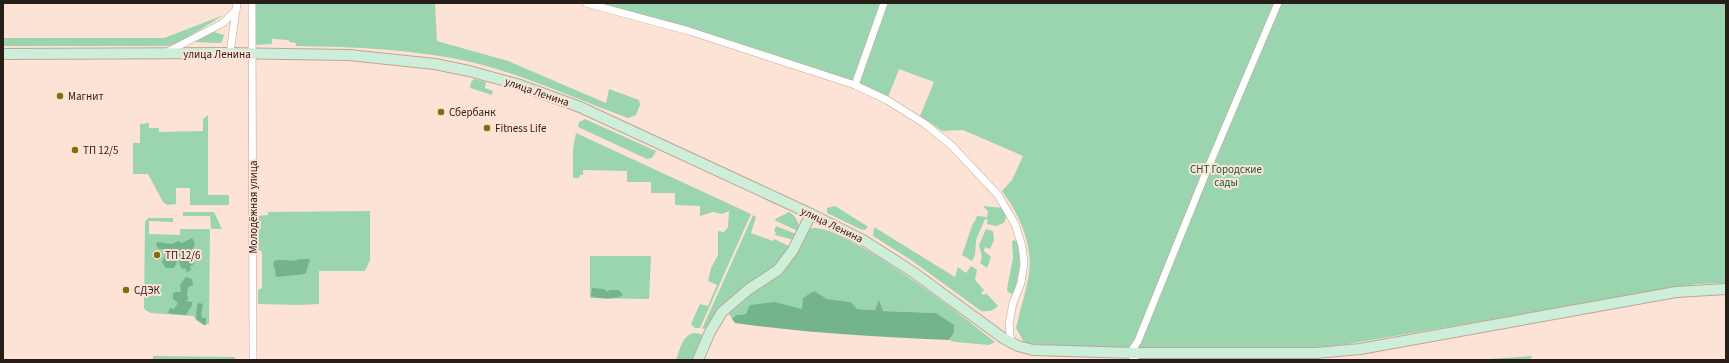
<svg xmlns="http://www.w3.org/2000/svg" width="1729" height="363" viewBox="0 0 1729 363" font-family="'Source Sans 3',sans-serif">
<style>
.green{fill:#9ad5af}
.forest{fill:#73b48c}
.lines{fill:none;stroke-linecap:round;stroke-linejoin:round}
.street-casing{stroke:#bea598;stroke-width:8}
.secondary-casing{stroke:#bea598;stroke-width:12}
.street{stroke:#fff;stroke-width:7}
.secondary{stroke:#cdeed8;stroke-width:10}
.poi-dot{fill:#866b07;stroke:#fde3d5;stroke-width:1.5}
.labels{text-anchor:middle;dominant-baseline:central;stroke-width:4;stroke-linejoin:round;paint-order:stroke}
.street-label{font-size:11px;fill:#271e19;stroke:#fde3d5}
.poi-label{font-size:11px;fill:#271e19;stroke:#fde3d5;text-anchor:start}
.park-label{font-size:11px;fill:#115e38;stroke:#fde3d5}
</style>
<rect width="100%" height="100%" fill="#fde3d5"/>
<g class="green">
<path d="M252 3H435L437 41 508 61 606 103 609 89 639 100 640 105 636 115 628 118C575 99 525 75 471 62 413 49 355 47 296 46V43L289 42V40L272 39V44L253 45Z"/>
<path d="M586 3H1726V283L1697 284 1348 344 1308 348 1101 347 1025 344 1016 328C1020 310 1026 292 1029 274 1033 244 1019 214 1002 191L1012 180 1023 156 963 130 942 131 920 116 934 82 899 69 887 100 855 85Z"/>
<path d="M224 15 178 43 169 46H3V38H164Z"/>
<path d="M214 32 224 35 222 42 220 43 194 42 208 34Z"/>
<path d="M474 79 486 82 485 88 493 91 492 95 470 88 471 82Z"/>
<path d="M208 115V195H229V205H190V188H176V204L167 205 163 202 148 174H133V143H140V124L149 123V128H159V132L203 131V119Z"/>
<path d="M585 119 656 151 652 158 647 159 578 127 579 122Z"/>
<path d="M576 133 751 214 700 328H695L691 324 700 304 708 306 717 285 708 281 711 268 718 255V231L724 232 728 227 729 211 722 214 713 212 700 216V206L675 205V193H651V182H627V171L583 170V175H580L579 178H573V149Z"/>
<path d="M835 206 867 226 868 227 865 230 860 229 827 213V208Z"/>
<path d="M983 206 1003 208C1006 214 1007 217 1004 223L996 226 987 224 988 220 985 219 976 240 975 255 972 261 962 255 973 223H974L977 216 987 217 988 211Z"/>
<path d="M370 211V260L365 271H319V304L298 305 258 304V290L262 288V252L257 249V216L268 215V212Z"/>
<path d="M183 212H214L222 229H211L210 216H183Z"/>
<path d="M789 212C796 216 800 223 798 231L776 221 775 219Z"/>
<path d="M753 215 756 217 751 233 773 241 774 239 791 247 775 266 729 299 722 306 708 328 702 329Z"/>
<path d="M148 218H173V222L149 221V234L180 235V229H210L209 324C202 325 197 322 193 316L151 313 145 310 144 307 145 222Z"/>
<path d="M776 226 796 234 794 240 775 235 776 232 774 231Z"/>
<path d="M874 227 955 277 958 267 966 273 971 266 977 270 975 280 984 290 981 293 984 295 986 293 998 306C993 311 988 312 981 311L911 260 873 236Z"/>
<path d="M813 228C844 224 966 318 995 342L989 345 955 342 949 340 954 333 936 313 882 311 879 301 875 310 857 309 851 302 826 299 814 291 802 310 786 305 746 314 736 315 732 319 728 312 742 300 784 270 796 256 809 230Z"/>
<path d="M986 229 993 231 994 240 990 249 985 247 984 251 991 257 987 268 980 263 982 257 979 245Z"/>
<path d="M1014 240 1018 242 1020 266 1015 292 1012 294 1008 292 1007 289 1013 258 1012 241Z"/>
<path d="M590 256H651L649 299 590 298Z"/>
<path d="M694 333 701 334 703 336 694 360H676C680 350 682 335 694 333Z"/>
<path d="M153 356 235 357V360H153Z"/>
<path d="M1532 356 1530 360H1475Z"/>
</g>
<g class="forest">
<path d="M192 238C198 248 192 247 189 253L194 262 193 265 190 266 191 270 187 272 185 268 182 269 178 260 174 268H166L162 262 165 256 164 249H159L156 245 157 242 172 244 178 241 182 243Z"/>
<path d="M299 259H309L310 261C307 265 308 271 305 274L276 277 275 269 273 264 274 261C282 258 292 263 299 259Z"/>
<path d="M186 277 192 279 193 285 188 287 187 294 188 299 186 301 192 302V305L186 315C180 314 174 315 168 313L170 308 174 309 178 303 173 299V293L176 292H181L180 285Z"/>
<path d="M592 288 604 289 608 292 609 290H619L623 295C617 300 598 299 591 296Z"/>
<path d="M814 291 827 299 851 302 857 309 875 310 879 300 883 311 936 313 954 325V333L949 340C877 337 806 333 735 323L732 319 736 315 746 314 750 305 774 302 802 309 803 298Z"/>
<path d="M199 303 203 304 201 316 203 318H206V325H204L196 319 197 305Z"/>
</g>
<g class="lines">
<g class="street-casing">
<g id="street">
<path d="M252 3 253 360"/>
<path d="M586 3 689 31 855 85 887 100 925 124 952 146 998 195 1015 224 1022 246 1024 263 1021 283 1013 303 1009 324 1011 343"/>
<path d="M167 52 223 23 236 10"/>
<path d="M230 53 237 3"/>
<path d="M855 85 884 3"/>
<path d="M1135 360 1130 353 1138 341 1205 175 1278 3"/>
</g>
</g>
<g class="secondary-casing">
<g id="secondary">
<path d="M3 54 230 53 349 55 435 64 469 71 517 84 580 107 811 214 863 240 913 272 1003 338 1018 346 1033 350 1135 353H1316L1360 349 1676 292 1726 289"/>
<path d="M698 360 710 332 722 312 749 289 778 270 793 250 811 214"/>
</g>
</g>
<use href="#street" class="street"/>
<use href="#secondary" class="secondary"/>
</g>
<g class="poi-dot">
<circle cx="60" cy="96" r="4"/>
<circle cx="441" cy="112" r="4"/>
<circle cx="487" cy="128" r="4"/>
<circle cx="75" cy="150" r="4"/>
<circle cx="157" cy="255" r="4"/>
<circle cx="126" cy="290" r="4"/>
</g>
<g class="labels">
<g class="street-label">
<text x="217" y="54">улица Ленина</text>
<text transform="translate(537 92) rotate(19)">улица Ленина</text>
<text transform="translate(253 207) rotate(-90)">Молодёжная улица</text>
<text transform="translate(832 225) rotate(26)">улица Ленина</text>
</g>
<g class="poi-label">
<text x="68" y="96">Магнит</text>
<text x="449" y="112">Сбербанк</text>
<text x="495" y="128">Fitness Life</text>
<text x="83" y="150">ТП 12/5</text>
<text x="165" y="255">ТП 12/6</text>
<text x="134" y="290">СДЭК</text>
</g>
<g class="park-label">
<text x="1226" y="169">СНТ Городские<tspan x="1226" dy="13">сады</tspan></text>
</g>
</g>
<rect width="1729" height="363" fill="none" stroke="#271e19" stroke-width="8"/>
</svg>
